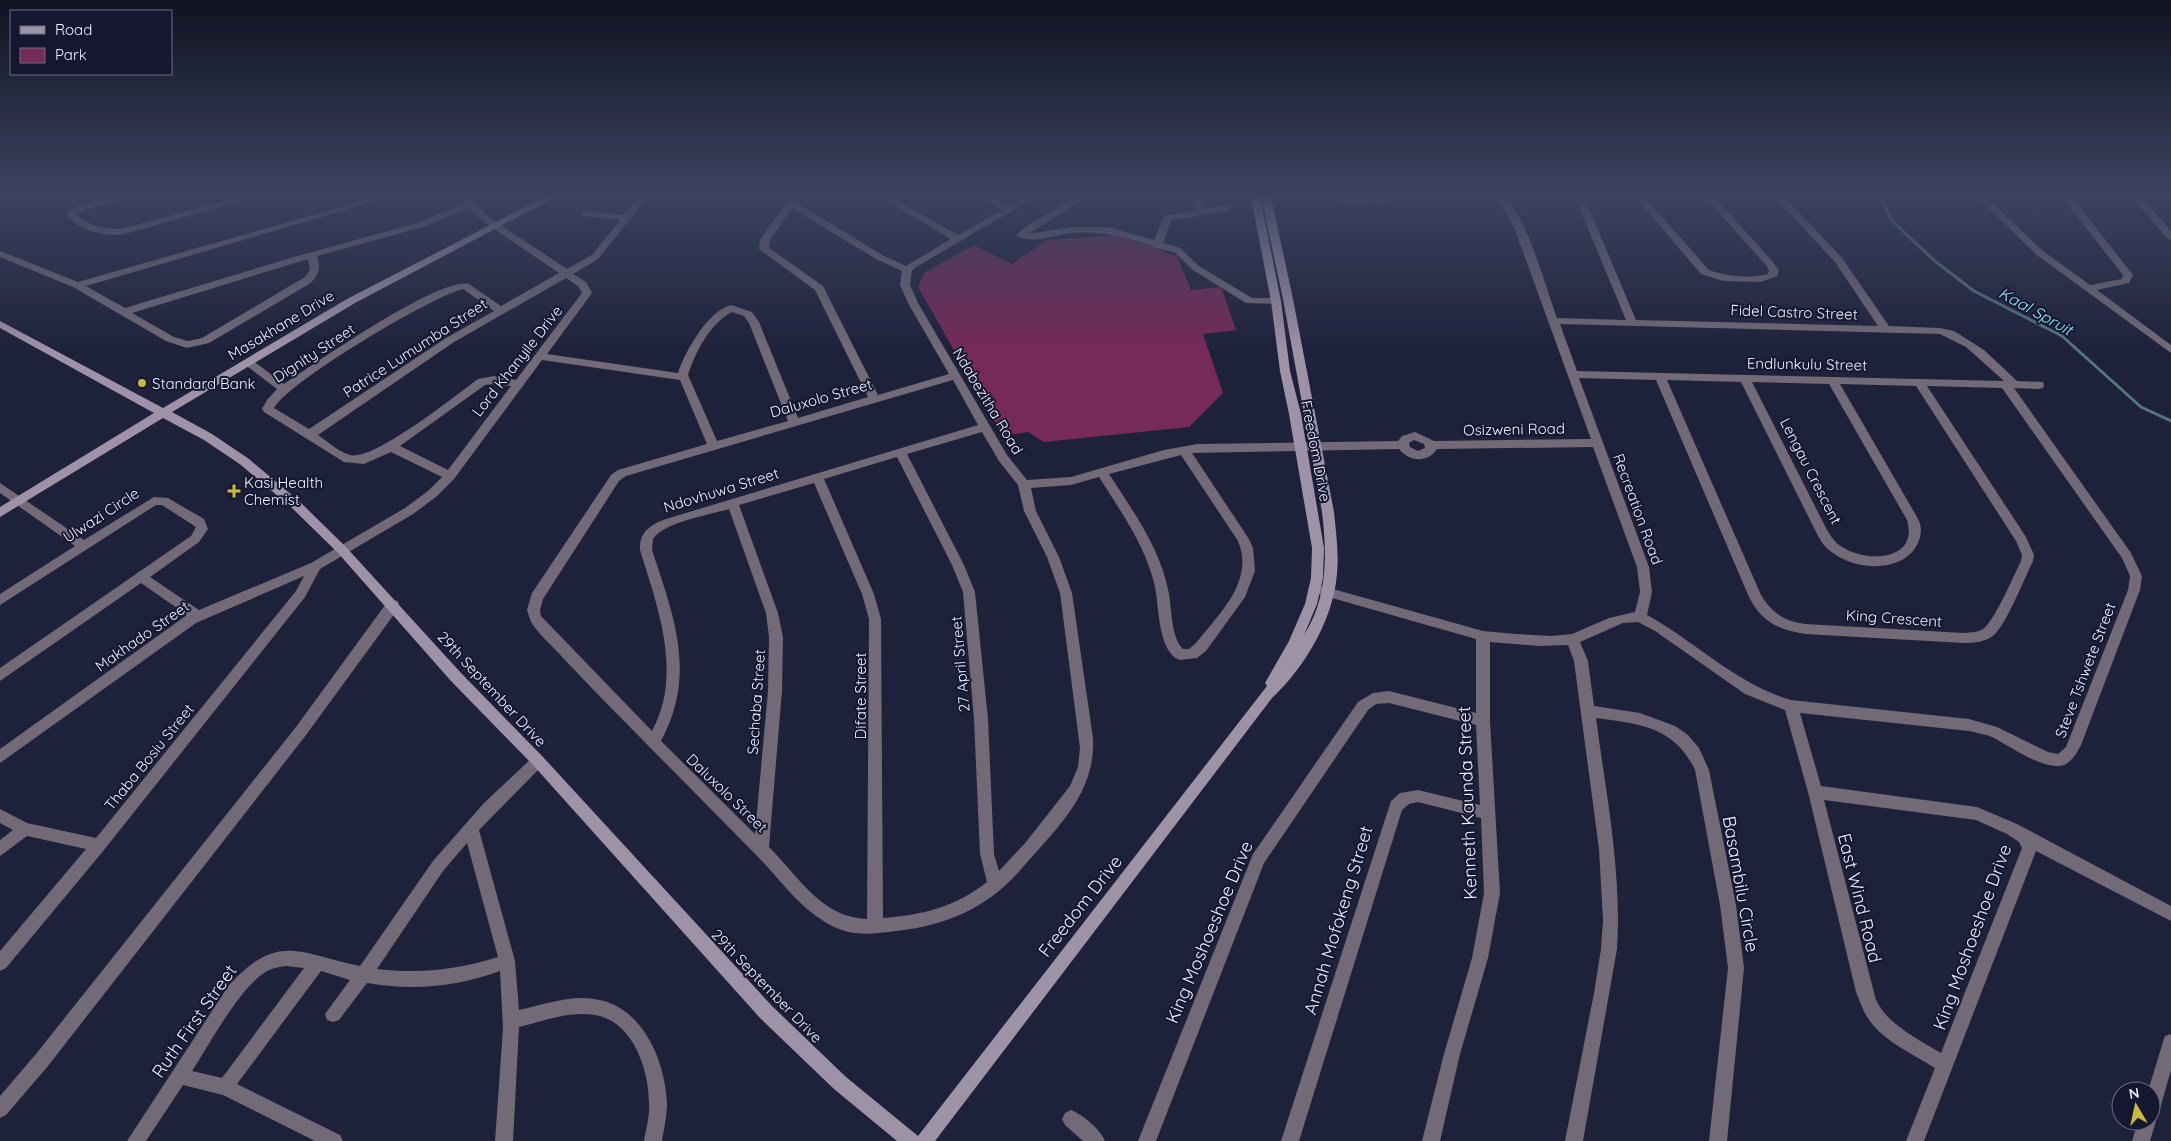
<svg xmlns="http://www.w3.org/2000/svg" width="2171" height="1141" viewBox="0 0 2171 1141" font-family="Quicksand,sans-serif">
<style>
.green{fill:#752a57}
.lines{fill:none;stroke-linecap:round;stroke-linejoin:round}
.stream{stroke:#55757d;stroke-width:3}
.street{fill:#726a77;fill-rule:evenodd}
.secondary{fill:#9e92a7;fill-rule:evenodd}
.poi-dot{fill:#c7bb3c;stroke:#151730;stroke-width:2}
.labels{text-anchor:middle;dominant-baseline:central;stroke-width:4;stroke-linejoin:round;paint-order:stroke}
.street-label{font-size:15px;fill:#edf0fe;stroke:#151730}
.poi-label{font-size:15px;fill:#edf0fe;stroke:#151730;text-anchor:start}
.water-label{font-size:16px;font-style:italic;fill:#8ce9f7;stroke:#151730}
.near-street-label{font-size:18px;fill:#edf0fe;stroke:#151730}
</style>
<rect width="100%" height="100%" fill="#1e213a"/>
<path class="green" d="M1116 235 1177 256 1191 290 1221 287 1236 330 1203 334 1223 393 1189 427 1044 442 1028 432 1003 436 918 287 924 273 974 245 1012 264 1047 240Z"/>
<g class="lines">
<path class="stream" d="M1878 192 1892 221 1936 262 1974 291 2062 336 2141 407 2171 421"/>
<g class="street">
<path d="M0 192H15L0 198Z"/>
<path d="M130 192H144L84 210 77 215C89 226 105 229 121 229L259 192H273L121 235C102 235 80 231 67 216L70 210 78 206Z"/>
<path d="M393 192H407L86 286 125 308 294 257 417 223 464 203 454 192H463L490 218 567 269 592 255 620 220 585 216 582 215V211L624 215 643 192H652L598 259 573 274 586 282 592 293 547 354 678 373C685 351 708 311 731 305L752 312 759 322 798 418 868 397 815 290 759 249 760 240 794 192H803L796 202 882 255 906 266 951 239 872 192H882L958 235 1002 210 974 192H984L1009 206 1034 192H1044L916 267 912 271 910 285 918 303 1007 455 1027 480 1071 477 1164 450 1197 444 1398 441 1402 436 1415 432 1434 441 1591 439 1515 230 1503 207 1486 192C1496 192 1502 195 1509 202 1526 218 1548 293 1557 318L1626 320 1574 195 1576 192H1584L1588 206 1636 320 1878 326 1835 262 1770 192H1780L1842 258 1889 326 1940 328 1954 331 1984 350 2017 381 2043 382 2044 385 2043 388 2039 389 2014 388 2131 553 2142 576 2140 590 2081 745C2077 753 2070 765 2060 766 2040 768 2010 746 1992 737 1985 734 1976 733 1969 731L1800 713 1821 786 1977 807 2017 824 2171 906V921L2036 851 1924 1141H1906L1935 1068C1913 1054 1885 1042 1869 1020 1863 1012 1860 1001 1856 992L1808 792 1785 710 1745 694 1655 631 1638 622 1623 623 1580 642 1588 661 1594 706 1640 713 1675 726 1688 735 1699 748 1709 770 1736 905 1744 968 1727 1141H1709L1728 968 1720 905 1695 770C1674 726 1639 724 1596 718 1606 794 1622 872 1617 949L1583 1141H1565L1594 993 1601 949 1603 920 1599 849 1574 661 1568 645 1540 646 1490 642V721L1500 893 1488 958 1460 1054 1440 1141H1422L1444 1054 1472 958 1484 893 1481 818 1418 802 1409 804 1402 810 1299 1141H1281L1391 801 1400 793 1418 790 1480 805 1476 725 1389 703 1376 704 1368 710 1264 863 1156 1141H1138L1253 854 1358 702 1373 693 1389 691 1476 713V639L1311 592 1309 589 1311 586 1315 584 1483 631 1516 634 1551 636 1572 634 1609 618 1635 612 1640 592 1637 567 1593 447 1437 449C1428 463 1409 462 1399 449L1192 453 1249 539 1253 548 1255 571 1245 597 1206 651 1197 658 1180 660C1158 653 1159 606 1155 587 1146 546 1121 512 1099 477L1071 485 1031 488 1036 511 1059 557 1072 593 1093 738C1096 793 1057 828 1023 867 989 907 949 925 896 931 880 933 861 936 845 931 831 927 818 918 807 909 790 894 776 876 761 860 716 814 671 769 627 724 605 702 584 680 563 658 553 646 539 635 531 622L527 610 532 593 611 475 618 470 707 444 680 380 542 360 454 479 436 497 413 514 320 569 305 597 104 850 6 968 0 971V951L86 849 27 836 0 856V840L13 830 0 823V809L27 823 96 838 296 591 304 576 196 623 0 763V749L187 615 141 583 0 681V668L191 536 196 527 162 505H156L0 605V594L75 546 0 493V483L84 540 154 497 168 498 204 519 208 529 199 542 150 577 199 610 311 563 405 508 428 491 442 477 391 452 364 464 344 462 264 412 262 409 267 400 277 389 244 364 243 362 244 360H252L284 384C315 364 438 277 469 284L501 306 559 273 484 222 469 208 423 227 317 256C321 269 319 276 309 284L209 343 187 348 166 341 73 287 0 257V251L78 282ZM792 208 876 259 902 271 900 285 908 303 949 374 878 395 823 286 769 248 770 240ZM308 259 310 270 305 277 202 338 188 341 174 337 132 313ZM566 278 578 286 582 293 516 380 494 376 478 379C456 395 373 462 350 455 339 452 327 441 318 435L454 342ZM463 289 494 311 446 338 309 429 274 408C288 382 432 296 463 289ZM732 312 744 316 749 323 788 421 717 441 688 375C695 353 710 323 732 312ZM1560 324 1940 334 1966 347 2004 381 1577 371ZM1579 378 1656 380 1749 597C1761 621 1778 630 1805 634L1964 643C1974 643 1986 642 1994 635 2006 625 2025 577 2033 561L2034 555 2026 537 1927 386 2002 388 2122 558 2130 576 2128 590 2066 747 2058 754 2048 752 1997 727 1969 719 1791 700C1736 684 1696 642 1647 615L1652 592 1649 567ZM953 380 978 425 666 519C651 524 639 532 640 550 658 608 683 674 652 731L541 616 540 610 543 599 619 481 626 476ZM1667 380 1741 382 1816 532C1820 540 1825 548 1833 553 1857 571 1904 573 1918 543 1922 534 1922 525 1917 517L1840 384 1916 386 2016 541 2022 555 2021 561C2014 575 1994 622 1983 629 1977 633 1971 632 1964 633L1805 624C1784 621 1772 613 1761 595ZM1752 382 1829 384 1907 520C1919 561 1867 563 1842 547 1835 543 1831 536 1827 530ZM494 384 511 386 448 470 400 446 485 385ZM982 432 999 461 1018 485 1024 511 1047 557 1060 593 1080 748 1078 767 1070 786 1026 842 999 871 994 854 988 719 975 592 964 565 907 454ZM1414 440 1424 444 1425 448 1418 451 1410 447 1409 443ZM1181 455 1238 541C1255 581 1219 614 1196 643L1189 649H1183C1171 637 1172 611 1169 594 1161 549 1133 511 1109 474ZM897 457 952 565 963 592 974 719 980 854 987 882C956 907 922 915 883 918L881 619 874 594 824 479ZM814 483 862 594 869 619 867 919C822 918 798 876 769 847L782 691 783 637 778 613 739 505ZM729 509 766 613 769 637 768 691 755 834 661 741C697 674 674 617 652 550L653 539C664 522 709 515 729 509ZM1824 800 1976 820 2007 834 2019 842 2022 848 1941 1053C1918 1039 1888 1025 1876 1000Z"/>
<path d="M1085 192H1096L1028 234 1072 227H1108L1154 240 1164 216 1196 210 1190 192H1199L1205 209 1227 205 1232 208 1227 211 1171 220 1163 243 1180 248 1199 266 1252 298H1276L1281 301 1276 304 1246 303 1193 270 1174 252 1154 248 1152 246C1123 237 1104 231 1072 233 1056 234 1029 246 1016 235L1028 225Z"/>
<path d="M1317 192C1329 191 1339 198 1351 198 1372 198 1393 190 1414 192 1398 205 1332 209 1317 192Z"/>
<path d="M1631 192H1640L1709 270C1726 276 1749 279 1768 274L1769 270 1766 265 1700 192H1710L1772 261 1779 270 1777 276 1761 282 1723 281 1701 274Z"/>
<path d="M1972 192H1981L2043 251 2090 285 2122 279 2123 275 2058 192H2068L2133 275 2129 283 2097 290 2171 345V353L2037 255Z"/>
<path d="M2127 192H2137L2171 231V240L2168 239Z"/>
<path d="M393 600 398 601 399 605 398 609 306 735 48 1066 6 1115 0 1118V1096L36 1054 296 727 388 601Z"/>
<path d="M538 755 543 757 545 761 543 765 479 830 515 961 519 1010C543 1005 569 995 594 999 642 1005 665 1060 667 1103 667 1116 664 1129 662 1141H644C646 1129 650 1116 649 1103 649 1070 633 1021 595 1015 570 1011 543 1021 519 1027L513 1141H495L503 1028 500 971C456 987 413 991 367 983L339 1020 333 1022 327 1020 325 1014 350 980 321 971 237 1084 340 1135 343 1141H315L223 1095 183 1085 146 1141H127L229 985C279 931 300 954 360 966L433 861 484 803 533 757ZM467 843 498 957C457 970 419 974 377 969L443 871ZM286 966 304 968 222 1078 192 1071C211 1042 239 988 267 971 273 968 279 967 286 966Z"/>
<path d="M2171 1034V1070L2160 1109 2157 1115 2154 1116 2156 1121 2150 1141H2132L2138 1121H2151V1091H2148L2163 1042 2165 1036Z"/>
<path d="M1071 1110C1083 1115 1100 1129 1105 1141H1083L1065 1125 1062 1119 1065 1113Z"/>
</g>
<path class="secondary" d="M554 192H565L355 303 172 412 212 434 249 459 300 502 346 547 461 673 543 757 772 1006 846 1077 918 1136 1267 686 1265 683 1289 641 1305 604 1311 578 1312 548 1289 414 1280 371 1271 301 1250 192H1259L1281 301 1290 371 1301 414 1324 548 1323 578 1317 604 1304 635C1328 598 1327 554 1322 512L1283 299 1260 192H1270L1293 299 1334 512C1336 533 1339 553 1337 574 1333 620 1305 667 1272 698L935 1141H897L834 1089 760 1018 533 765 451 681 338 553 292 508 241 465 204 440 163 418 0 517V507L154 413 0 328V321L163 408 347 299Z"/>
</g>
<linearGradient id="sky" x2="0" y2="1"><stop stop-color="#101220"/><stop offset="0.55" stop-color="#3b4360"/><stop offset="1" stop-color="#3b4360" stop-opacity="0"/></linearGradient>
<rect width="2171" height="351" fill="url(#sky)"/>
<g class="poi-dot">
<circle cx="142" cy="383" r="5"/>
<path d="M231.5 483.5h5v5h5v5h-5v5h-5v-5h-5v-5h5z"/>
</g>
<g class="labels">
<g class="street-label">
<text transform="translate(1794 312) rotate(2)">Fidel Castro Street</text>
<text transform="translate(281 325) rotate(-31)">Masakhane Drive</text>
<text transform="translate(415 348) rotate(-33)">Patrice Lumumba Street</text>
<text transform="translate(314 353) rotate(-33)">Dignity Street</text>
<text transform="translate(517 361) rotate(-52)">Lord Khanyile Drive</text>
<text transform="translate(1807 364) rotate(1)">Endlunkulu Street</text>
<text transform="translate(821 398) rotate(-16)">Daluxolo Street</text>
<text transform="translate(988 401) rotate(59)">Ndabezitha Road</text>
<text transform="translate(1514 429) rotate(-1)">Osizweni Road</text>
<text transform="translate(1316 451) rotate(79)">Freedom Drive</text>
<text transform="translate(1811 471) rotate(63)">Lengau Crescent</text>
<text transform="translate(721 490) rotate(-17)">Ndovhuwa Street</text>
<text transform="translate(1638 509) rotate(70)">Recreation Road</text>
<text transform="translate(101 515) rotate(-33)">Ulwazi Circle</text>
<text transform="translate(1894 618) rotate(4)">King Crescent</text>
<text transform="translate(142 636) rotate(-35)">Makhado Street</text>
<text transform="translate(960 664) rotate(-95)">27 April Street</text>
<text transform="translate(2085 670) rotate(-69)">Steve Tshwete Street</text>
<text transform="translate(492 689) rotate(47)">29th September Drive</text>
<text transform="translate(860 696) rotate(-90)">Difate Street</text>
<text transform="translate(756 702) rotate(-86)">Sechaba Street</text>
<text transform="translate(149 757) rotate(-51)">Thaba Bosiu Street</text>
<text transform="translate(727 793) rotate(44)">Daluxolo Street</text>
<text transform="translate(767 986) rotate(46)">29th September Drive</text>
</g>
<g class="poi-label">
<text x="152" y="383">Standard Bank</text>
<text x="244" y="482">Kasi Health<tspan x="244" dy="17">Chemist</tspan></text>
</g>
<g class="water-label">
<text transform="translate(2036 311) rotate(29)">Kaal Spruit</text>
</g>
<g class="near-street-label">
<text transform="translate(1467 803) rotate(-92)">Kenneth Kaunda Street</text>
<text transform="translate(1741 884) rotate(80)">Basambilu Circle</text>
<text transform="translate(1860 898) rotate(76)">East Wind Road</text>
<text transform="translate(1080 906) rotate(-52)">Freedom Drive</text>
<text transform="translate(1338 920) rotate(-73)">Annah Mofokeng Street</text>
<text transform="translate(1209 932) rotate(-67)">King Moshoeshoe Drive</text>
<text transform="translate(1972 937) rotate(-70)">King Moshoeshoe Drive</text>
<text transform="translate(194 1021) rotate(-55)">Ruth First Street</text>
</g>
</g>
<rect x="10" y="10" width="162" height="65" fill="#151730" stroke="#6b6e82"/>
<rect x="20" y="26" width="25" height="8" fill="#9e92a7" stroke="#6b6e82"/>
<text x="55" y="35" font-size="15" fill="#edf0fe">Road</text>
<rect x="20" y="48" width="25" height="15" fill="#752a57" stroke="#6b6e82"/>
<text x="55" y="60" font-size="15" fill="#edf0fe">Park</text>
<g transform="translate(2136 1106) rotate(351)"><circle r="24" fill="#151730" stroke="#6b6e82"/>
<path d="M0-4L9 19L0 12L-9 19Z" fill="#c7bb3c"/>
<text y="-8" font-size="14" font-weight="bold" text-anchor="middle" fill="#edf0fe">N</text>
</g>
</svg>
